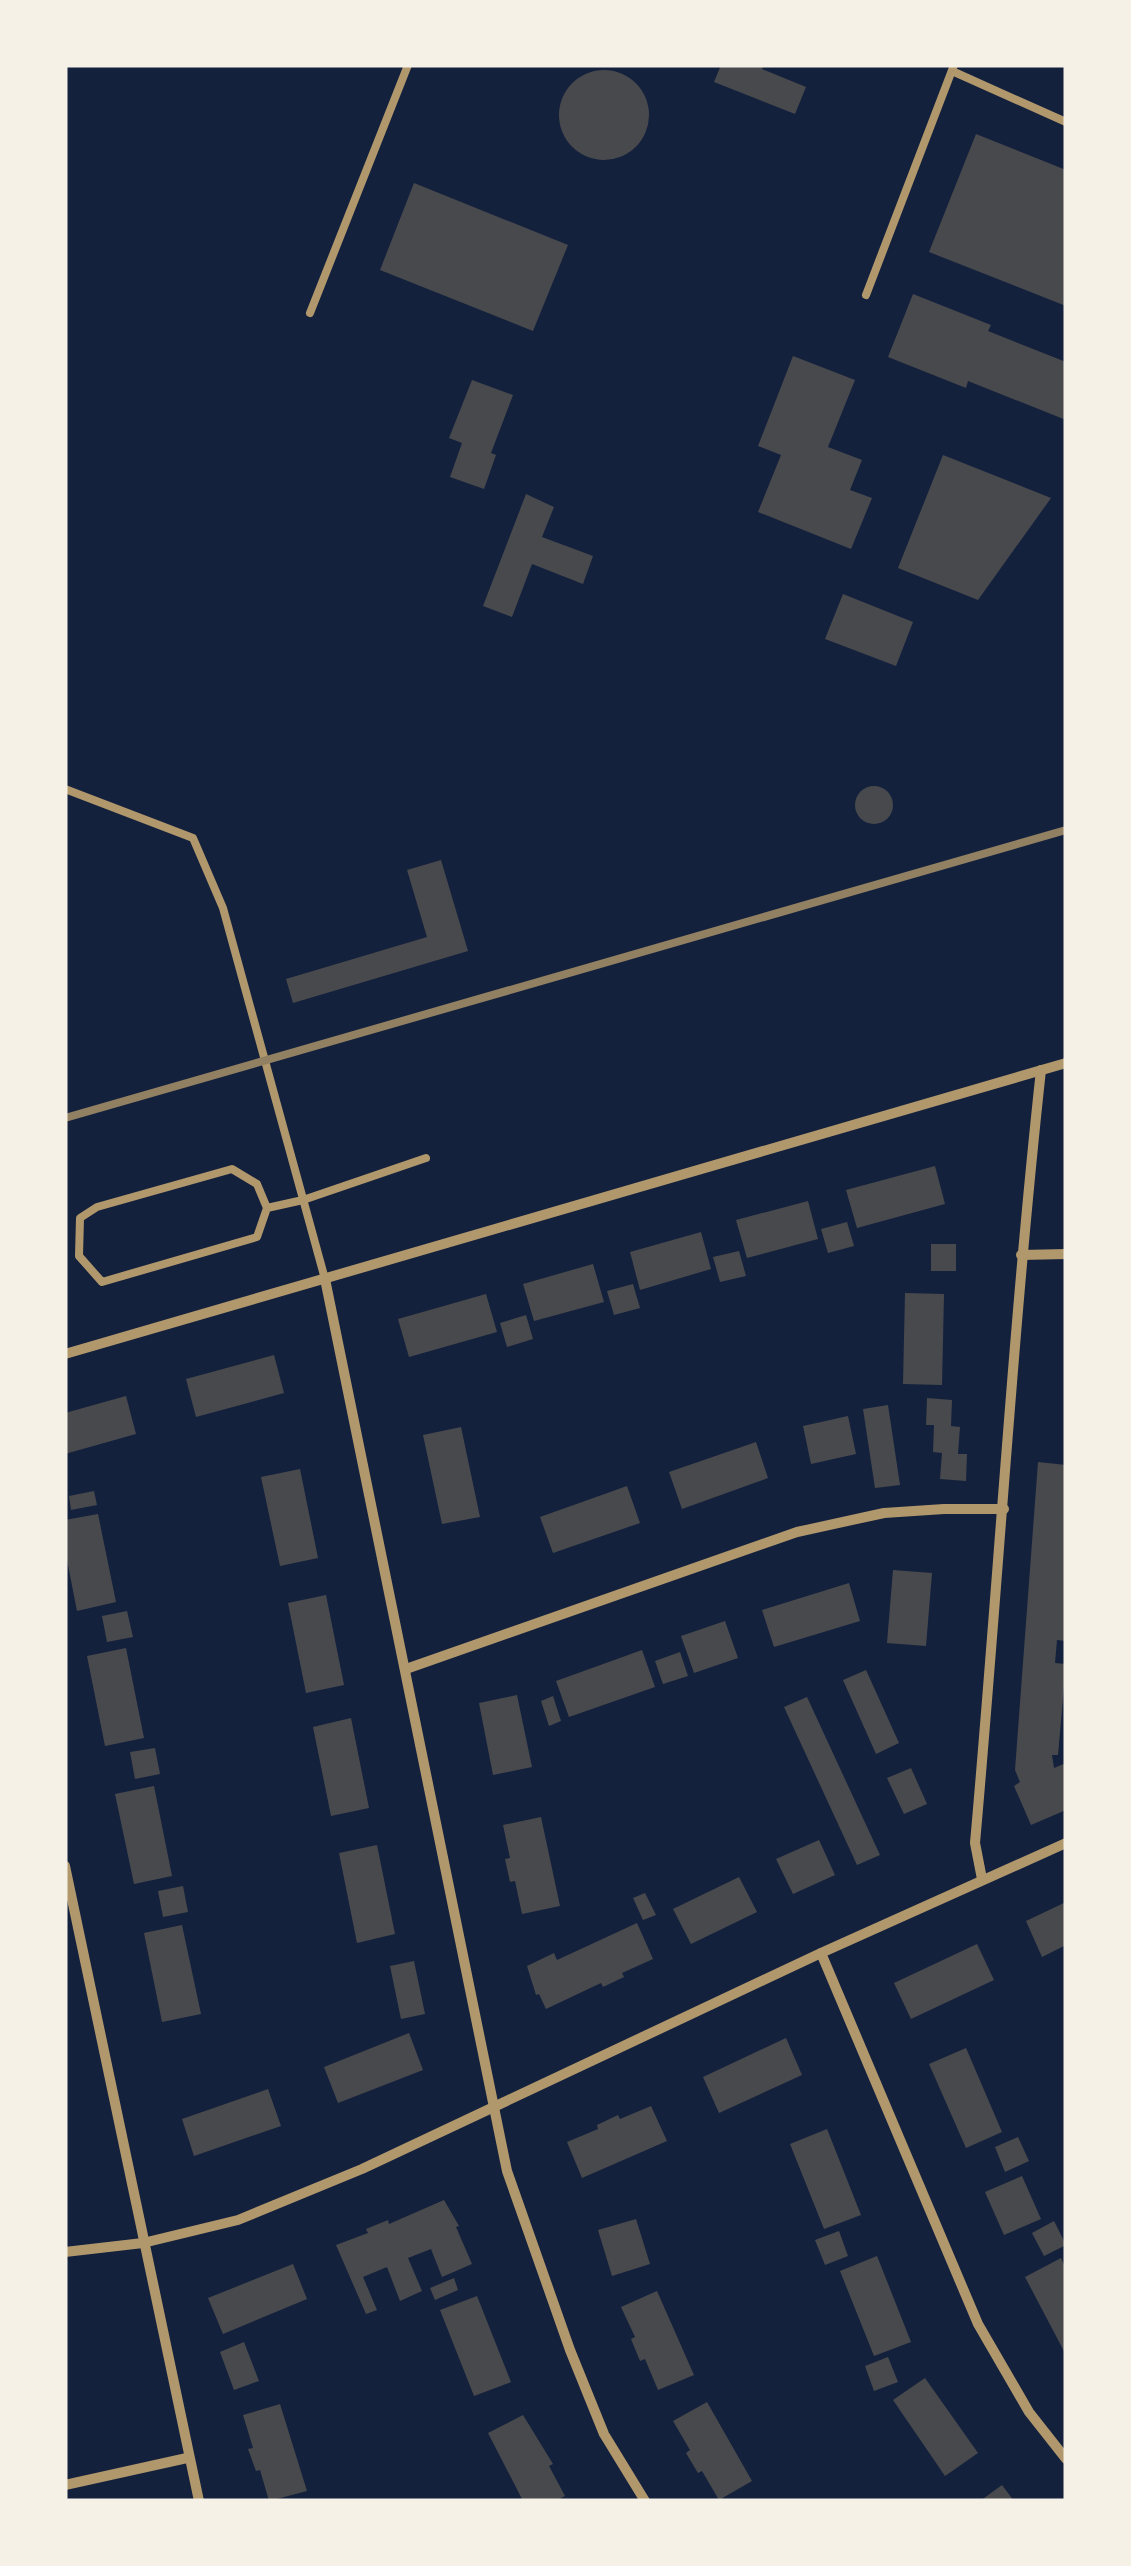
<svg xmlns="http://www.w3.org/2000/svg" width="1131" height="2566" viewBox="0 0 1131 2566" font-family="Rubik,sans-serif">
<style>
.building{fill:#48494c}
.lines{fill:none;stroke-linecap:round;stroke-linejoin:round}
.service{stroke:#b1986c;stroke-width:8}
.minor{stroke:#b1986c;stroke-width:10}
.rail{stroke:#918062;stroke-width:8}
</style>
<rect width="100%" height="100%" fill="#14213d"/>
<g class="building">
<path d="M721 65H764L762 69 806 87 795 114 714 82Z"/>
<circle cx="604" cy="115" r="45"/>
<path d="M976 134 1066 170V306L929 252Z"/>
<path d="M414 183 568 245 533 331 380 270Z"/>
<path d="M913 294 991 325 988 331 1066 362V420L968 381 966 388 888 357Z"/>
<path d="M793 356 855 380 828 447 862 460 850 490 872 498 851 549 758 512 781 455 758 446Z"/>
<path d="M472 380 513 395 491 453 496 455 484 489 450 477 462 443 449 438Z"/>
<path d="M943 455 1051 498 978 600 898 568Z"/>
<path d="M526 494 554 507 542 537 593 556 583 584 532 564 512 617 483 606Z"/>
<path d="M843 594 913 622 896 666 825 639Z"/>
<circle cx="874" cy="805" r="19"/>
<path d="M441 860 468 951 293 1003 286 979 427 937 407 870Z"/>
<path d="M935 1166 945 1204 857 1228 846 1190Z"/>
<path d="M808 1201 818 1239 747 1258 736 1220Z"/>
<path d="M847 1222 854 1246 828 1253 821 1229Z"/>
<path d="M701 1232 711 1269 640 1290 630 1252Z"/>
<rect x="931" y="1244" width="25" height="27"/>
<path d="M739 1251 746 1276 720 1282 713 1257Z"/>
<path d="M593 1264 604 1302 534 1321 523 1284Z"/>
<path d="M633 1284 640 1308 614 1315 607 1291Z"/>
<path d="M905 1293 944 1294 942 1385 903 1384Z"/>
<path d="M486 1294 497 1332 409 1357 398 1319Z"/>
<path d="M526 1315 533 1339 507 1347 500 1323Z"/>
<path d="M274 1355 284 1393 196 1417 186 1379Z"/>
<path d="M126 1396 136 1434 65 1454V1413Z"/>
<path d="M927 1398 952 1400 951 1426 960 1427 958 1454H967L966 1481 940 1479 942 1453 933 1452 934 1425H926Z"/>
<path d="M888 1405 900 1485 875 1488 863 1409Z"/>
<path d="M848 1416 856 1454 811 1464 803 1426Z"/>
<path d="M461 1427 480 1517 442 1524 423 1435Z"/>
<path d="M756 1442 768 1478 682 1509 669 1472Z"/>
<path d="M1038 1462 1066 1465V1641L1057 1640 1055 1663 1066 1664 1058 1755H1052L1054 1768 1066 1763V1810L1031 1825 1014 1786 1020 1782 1015 1770Z"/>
<path d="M300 1469 318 1558 280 1566 261 1477Z"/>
<path d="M627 1486 640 1523 553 1553 540 1517Z"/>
<path d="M94 1491 97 1505 71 1510 69 1496Z"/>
<path d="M98 1514 116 1602 77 1611 65 1550V1520Z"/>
<path d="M893 1570 932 1573 926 1646 887 1643Z"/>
<path d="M849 1583 860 1621 774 1647 762 1610Z"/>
<path d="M326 1595 344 1685 306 1693 288 1603Z"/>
<path d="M127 1611 133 1637 107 1642 102 1616Z"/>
<path d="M725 1621 738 1658 694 1673 681 1636Z"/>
<path d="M126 1648 144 1738 105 1746 87 1656Z"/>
<path d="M642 1650 655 1687 569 1717 556 1681Z"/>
<path d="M680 1652 688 1676 663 1684 655 1661Z"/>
<path d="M866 1670 899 1743 876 1754 843 1680Z"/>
<path d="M517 1695 532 1767 493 1775 479 1703Z"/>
<path d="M553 1696 561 1721 549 1726 541 1701Z"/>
<path d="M807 1697 880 1855 857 1865 784 1707Z"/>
<path d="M351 1718 369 1808 331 1816 313 1727Z"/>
<path d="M155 1748 160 1774 135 1779 130 1752Z"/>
<path d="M911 1768 927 1804 904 1814 887 1778Z"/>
<path d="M154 1786 172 1876 134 1884 115 1794Z"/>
<path d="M541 1817 560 1906 522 1914 515 1881 510 1882 505 1859 510 1858 503 1825Z"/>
<path d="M819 1840 835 1875 793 1894 776 1859Z"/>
<path d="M377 1845 395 1934 357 1943 339 1853Z"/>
<path d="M739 1877 757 1912 691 1944 673 1909Z"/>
<path d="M183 1886 188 1912 163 1917 158 1891Z"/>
<path d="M645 1893 656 1915 643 1920 633 1898Z"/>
<path d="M1066 1902V1945L1042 1957 1026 1921Z"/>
<path d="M637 1923 653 1959 622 1973 624 1977 603 1987 601 1983 546 2009 539 1994 536 1995 527 1966 554 1953 557 1960Z"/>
<path d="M182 1925 201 2014 162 2022 144 1933Z"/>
<path d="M977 1944 994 1980 911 2019 894 1983Z"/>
<path d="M414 1961 425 2014 401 2019 390 1966Z"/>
<path d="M409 2033 423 2070 338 2103 324 2067Z"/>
<path d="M786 2038 802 2075 719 2113 703 2077Z"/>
<path d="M966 2048 1002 2132 966 2148 929 2064Z"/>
<path d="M268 2089 281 2126 194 2156 182 2119Z"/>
<path d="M651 2106 667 2141 582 2178 567 2142 598 2129 597 2125 618 2115 620 2119Z"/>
<path d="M827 2129 861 2215 824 2229 790 2144Z"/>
<path d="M1018 2137 1029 2161 1005 2172 995 2147Z"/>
<path d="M1022 2176 1041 2219 1004 2235 985 2192Z"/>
<path d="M444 2200 459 2226 456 2227 472 2264 442 2277 431 2249 408 2258 422 2291 400 2301 387 2267 363 2277 377 2310 366 2314 336 2245 368 2233 366 2229 388 2220 389 2224Z"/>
<path d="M636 2219 650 2264 612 2276 598 2230Z"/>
<path d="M1054 2221 1066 2245 1044 2256 1032 2233Z"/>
<path d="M839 2231 848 2256 825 2265 815 2240Z"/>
<path d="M877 2256 911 2342 874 2356 840 2271Z"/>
<path d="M1061 2258 1066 2269V2355L1025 2277Z"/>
<path d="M293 2264 307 2299 223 2334 208 2298Z"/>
<path d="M454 2278 458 2290 435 2300 430 2288Z"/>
<path d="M657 2291 694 2375 658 2390 645 2359 640 2361 631 2339 635 2337 621 2307Z"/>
<path d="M477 2296 511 2382 474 2396 440 2310Z"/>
<path d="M244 2342 259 2381 234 2390 220 2352Z"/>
<path d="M888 2357 898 2382 874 2391 865 2366Z"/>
<path d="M925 2378 978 2453 945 2476 893 2400Z"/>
<path d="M707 2402 752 2481 719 2500 702 2471 698 2473 686 2453 690 2450 673 2421Z"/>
<path d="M280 2404 307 2491 269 2501 260 2470 256 2471 248 2449 253 2448 243 2415Z"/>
<path d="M523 2415 553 2464 549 2466 565 2496 555 2501H523L488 2433Z"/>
<path d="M1002 2485 1014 2501H980Z"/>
</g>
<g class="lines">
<g class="service">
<path d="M952 71 1066 122"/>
<path d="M866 295 954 65"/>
<path d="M310 313 408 65"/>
<path d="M65 789 193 838 223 908 325 1279"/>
<path d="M267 1208 257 1184 232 1169 97 1207 80 1218 79 1256 102 1282 257 1237 267 1208 303 1200 426 1158"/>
</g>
<g class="minor">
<path d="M1021 1255 1066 1254"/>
<path d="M325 1279 507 2171 570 2350 604 2434 645 2501"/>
<path d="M65 1354 1066 1063"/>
<path d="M406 1669 797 1532 884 1513 944 1509H1004"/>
<path d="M65 1866 199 2501"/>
<path d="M982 1879 975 1843C998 1585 1013 1327 1041 1070"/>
<path d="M821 1953 978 2324 1029 2412 1066 2459"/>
<path d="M65 2252 143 2243 238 2220 362 2169 821 1953 1066 1843"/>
<path d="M65 2485 187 2458"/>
</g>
<path class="rail" d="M65 1118 1066 830"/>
</g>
<rect width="1131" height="2566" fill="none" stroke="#f6f1e7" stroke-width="135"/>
</svg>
